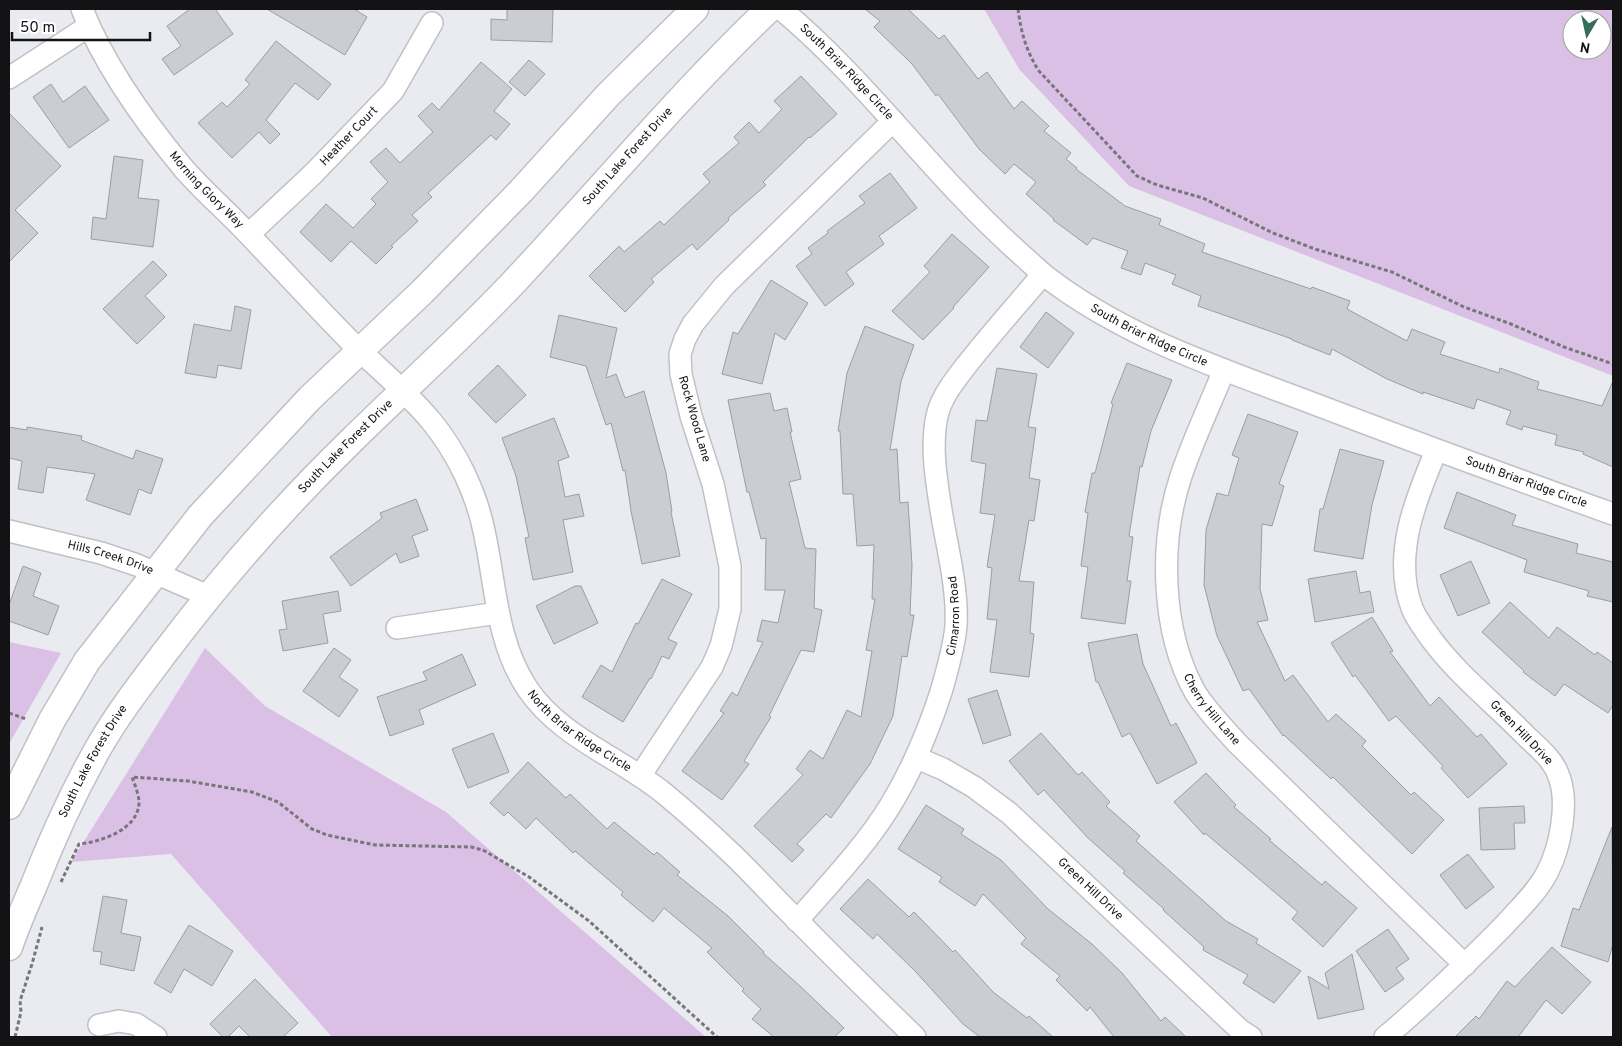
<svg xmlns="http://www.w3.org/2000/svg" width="1622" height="1046" viewBox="0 0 1622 1046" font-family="Overpass,sans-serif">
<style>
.green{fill:#dbc0e6;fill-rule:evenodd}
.building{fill:#cacdd1;stroke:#9b9ea2}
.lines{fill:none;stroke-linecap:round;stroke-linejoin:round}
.minor-casing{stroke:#c0c1c6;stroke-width:24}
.major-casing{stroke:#c0c1c6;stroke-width:29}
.path{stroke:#77777a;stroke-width:3;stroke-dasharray:4 2.5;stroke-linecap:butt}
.minor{stroke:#fff;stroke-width:21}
.major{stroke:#fff;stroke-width:26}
.labels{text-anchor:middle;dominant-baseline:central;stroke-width:5;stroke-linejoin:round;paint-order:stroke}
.street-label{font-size:12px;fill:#131315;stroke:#fff}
</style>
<rect width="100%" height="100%" fill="#eaebf0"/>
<g class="green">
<path d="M984 9H1613V376L1129 186 1019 69ZM1572 20H1602V50H1572Z"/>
<path d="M9 642 61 653 9 744Z"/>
<path d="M205 648 265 706 446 812 706 1037H332L171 854 71 862Z"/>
</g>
<g class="building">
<path d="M190 9H215L233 34 174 75 162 59 181 46 167 26Z"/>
<path d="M267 9H354L367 17 345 55Z"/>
<path d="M507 9H553L552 42 491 40V19L507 20Z"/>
<path d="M865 9H908L939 39 944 35 978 79 987 72 1014 109 1022 101 1049 126 1044 131 1071 153 1066 159 1077 168 1076 169 1125 206 1161 219 1159 225 1205 244 1202 252 1311 289 1312 287 1350 301 1347 309 1407 341 1412 329 1445 342 1440 354 1499 373 1500 368 1539 382 1537 389 1602 406 1613 381V467L1583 454 1584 452 1555 445 1557 435 1523 426 1522 430 1506 424 1511 411 1477 399 1474 409 1423 392V394L1387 379 1332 349 1330 355 1292 340V339L1198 306 1201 296 1172 284 1176 275 1145 263 1141 275 1121 268 1128 251 1093 238 1087 245 1053 220 1054 219 1026 194 1036 182 1014 164 1005 174 979 149 938 94 936 96 912 64 874 27 880 21Z"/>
<path d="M276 41 331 84 318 100 295 83 266 120 280 134 270 144 259 132 232 158 198 123 222 102 227 107 250 84 245 80Z"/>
<path d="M529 60 545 74 525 96 509 82Z"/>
<path d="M481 62 512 89 494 111 510 124 496 140 491 135 428 193 432 197 412 215 418 221 391 246 393 247 376 264 351 241 331 262 300 232 326 204 353 228 376 204 371 199 388 182 370 162 386 148 400 163 433 132 418 116 432 103 439 110Z"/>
<path d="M801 76 837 114 810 138 809 137 763 182 766 185 728 218 729 220 697 250 692 244 651 279 654 282 625 312 589 276 619 246 624 252 660 221 664 225 710 182 703 174 739 143 734 137 749 122 759 133 782 109 774 101Z"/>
<path d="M51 84 63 102 85 86 109 120 69 148 33 97Z"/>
<path d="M9 113 61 166 15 210 38 233 9 262Z"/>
<path d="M114 156 143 160 138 198 159 200 153 247 91 239 93 217 106 219Z"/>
<path d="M890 173 917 208 879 236 884 244 846 272 854 284 825 306 796 266 812 254 808 248 828 233 827 231 865 203 859 196Z"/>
<path d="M952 234 989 267 953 307 954 308 923 340 892 311 930 272 924 266Z"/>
<path d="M153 261 167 275 145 296 165 317 137 344 103 309Z"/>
<path d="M771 280 808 303 785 340 775 333 762 384 722 374 733 332 738 334Z"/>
<path d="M235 306 251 310 241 369 218 365 216 378 185 373 194 324 231 331Z"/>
<path d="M1046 312 1074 333 1048 368 1020 347Z"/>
<path d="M559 315 617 328 606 378 616 374 625 398 644 391 666 473 672 511 671 512 680 556 642 564 631 511 625 470 623 471 611 423 606 425 586 366 550 357Z"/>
<path d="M865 326 914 345 901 381 890 450 897 449 900 503 908 502 912 565 910 615H914L907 657 902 656 893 716 870 764 831 818 826 814 797 844 804 850 792 862 754 826 803 775 796 769 810 750 823 759 847 710 861 717 872 651 866 650 875 599H872L874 545 857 546 853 494H843L840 431H838L847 373Z"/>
<path d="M1127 363 1172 380 1151 431 1142 467 1140 466 1129 536 1133 537 1127 581H1131L1125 624 1081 618 1088 567 1081 566 1088 513 1085 512 1092 473H1095L1113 404 1111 403Z"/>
<path d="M498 365 526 395 496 423 468 394Z"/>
<path d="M997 368 1037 374 1028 427 1036 428 1029 478 1040 480 1034 521 1029 520 1019 581 1034 582 1030 633 1034 634 1029 677 990 672 997 620 987 619 992 568 987 567 995 515 980 513 986 464 971 461 976 420 987 421Z"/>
<path d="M770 393 774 411 787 408 792 432H790L801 479 789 482 805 548 816 549 814 608 822 610 814 652 801 650 769 716 771 717 744 761 749 764 722 800 682 771 724 713 720 711 732 692 737 696 763 642 757 641 762 620 778 623 785 590H765L766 538 761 539 749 492H747L728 400Z"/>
<path d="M1248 414 1298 432 1279 484 1284 486 1272 526 1262 524 1260 589 1268 620 1257 622 1285 681 1293 675 1328 722 1336 714 1366 741 1362 746 1411 795 1414 792 1444 820 1412 854 1333 777 1331 779 1284 735 1283 736 1249 689 1243 691 1217 636 1204 585 1206 530 1217 493 1228 496 1239 458 1232 455Z"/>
<path d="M554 418 569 457 558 461 565 497 579 494 584 516 563 520 573 572 533 580 525 538 529 537 516 476 502 438Z"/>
<path d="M9 427 27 430V427L82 436 81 440 133 459 136 450 163 459 151 494 139 489 130 515 86 500 95 474 47 467 43 493 18 489 22 461 9 458Z"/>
<path d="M1340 449 1384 461 1372 505 1363 559 1314 551 1320 509H1323Z"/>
<path d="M1457 492 1516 515 1512 525 1578 544 1576 553 1613 562V602L1587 596 1589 591 1524 572 1527 560 1444 528Z"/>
<path d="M416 499 428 530 412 536 419 556 400 563 396 553 351 586 330 557 382 518 380 513Z"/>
<path d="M1471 561 1490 603 1458 616 1440 575Z"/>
<path d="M23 566 41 573 33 596 59 606 48 635 9 621V605Z"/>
<path d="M1356 571 1360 593 1370 591 1374 612 1315 622 1308 579Z"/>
<path d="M662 579 692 594 668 639 677 643 669 659 662 656 651 679 650 678 623 722 582 697 601 665 612 672 636 623 638 624Z"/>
<path d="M575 586H581L598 623 554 644 536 606Z"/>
<path d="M338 591 341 611 323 614 328 643 283 651 279 630 287 629 282 601Z"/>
<path d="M1510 602 1549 638 1557 627 1595 655 1597 652 1613 663V705L1608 713 1564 684 1555 696 1523 672 1524 671 1482 632Z"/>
<path d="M1372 617 1393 651 1390 652 1430 706 1439 697 1477 737 1481 734 1507 764 1468 798 1441 768 1443 766 1396 716 1389 721 1355 675 1353 677 1331 643Z"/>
<path d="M1137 634 1143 664 1171 726 1176 723 1197 763 1157 784 1130 733 1122 737 1098 682H1096L1088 643Z"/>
<path d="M334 648 351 660 339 677 358 690 339 717 303 691Z"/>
<path d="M462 654 476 685 419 710 424 724 390 736 377 697 427 680 423 672Z"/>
<path d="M997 690 1011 735 983 744 968 699Z"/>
<path d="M493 733 509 772 468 788 452 749Z"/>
<path d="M1041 733 1078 775 1082 772 1110 802 1106 806 1140 836 1136 841 1226 921 1258 939 1256 943 1301 971 1274 1003 1243 983 1248 975 1203 950 1204 947 1163 910 1164 909 1123 873 1125 871 1087 837 1044 790 1038 795 1009 761Z"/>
<path d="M528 762 566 798 570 794 607 829 614 822 654 855 657 852 680 872 677 875 728 916 764 952 763 953 801 987 844 1028 834 1037H774L752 1019 761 1009 742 991 744 989 707 952 712 948 664 908 653 922 621 895 623 892 575 851 573 853 536 818 526 829 508 812 504 816 490 803Z"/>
<path d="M1206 773 1236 805 1234 807 1271 839 1269 840 1322 885 1325 881 1357 908 1323 947 1292 919 1298 912 1205 833 1204 835 1174 802Z"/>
<path d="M926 805 964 829 961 834 1001 860 1048 909 1092 944 1122 973 1161 1021 1165 1017 1186 1037H1114L1090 1007 1087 1011 1056 980 1060 976 1021 944 1026 938 983 894 975 906 939 882 942 877 898 849Z"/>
<path d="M1524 806 1525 823H1514L1515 849 1481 850 1479 808Z"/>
<path d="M1612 827 1613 944 1608 962 1561 946 1573 908 1579 910Z"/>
<path d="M1468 854 1494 887 1466 909 1440 875Z"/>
<path d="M868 879 909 917 914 912 953 952 955 950 993 992 1027 1018 1029 1016 1053 1037H980L963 1024 915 971 877 934 873 939 840 909Z"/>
<path d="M103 896 127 900 121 933 141 937 134 971 100 964 102 952 93 951Z"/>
<path d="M189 925 233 951 212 986 184 969 171 993 154 983Z"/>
<path d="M1388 929 1409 959 1396 968 1404 979 1385 992 1356 951Z"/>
<path d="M1552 947 1591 982 1562 1014 1546 1000 1518 1037H1455L1476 1016 1479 1019 1507 981 1515 987Z"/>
<path d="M1352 954 1364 1009 1318 1019 1308 976 1329 989 1325 973Z"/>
<path d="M255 979 298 1023 283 1037H250L239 1026 228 1037H223L210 1024Z"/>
</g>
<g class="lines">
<g class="minor-casing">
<g id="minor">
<path id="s1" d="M82 9C105 67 144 121 184 169 205 193 230 214 251 237 286 273 319 310 354 345 380 370 409 394 432 422 457 453 476 492 484 531 496 585 496 641 527 688 560 738 622 758 666 795 689 814 711 834 732 854 755 876 776 900 799 922 837 961 876 999 915 1037"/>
<path id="s2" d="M781 9C867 81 931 173 1014 248 1024 257 1034 266 1044 275 1121 335 1213 366 1304 400 1406 439 1510 477 1613 514"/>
<path d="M9 78 89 26"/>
<path id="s3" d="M249 234 313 174 393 91 432 23"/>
<path id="s4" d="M1224 370C1210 405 1193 440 1181 476 1159 542 1161 631 1195 692 1206 710 1222 726 1236 742L1465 965"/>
<path id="s5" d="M9 531 101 553 137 565 208 596"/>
<path d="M397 628 498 613"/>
<path id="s6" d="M917 758 943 769 974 787 1009 813 1240 1030 1251 1037"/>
<path d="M640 776 712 667 721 646 730 609V566L713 484 691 416 681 374 680 354 685 339 693 324 724 286 893 121"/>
<path id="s7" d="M797 921C829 884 864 848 890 806 912 770 928 732 941 692 947 671 954 648 956 626 958 587 947 548 941 510 936 479 930 442 938 412 943 395 955 380 965 367 990 335 1017 305 1043 274"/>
<path d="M99 1025 119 1021 136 1024 156 1037"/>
<path d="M1385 1037C1405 1021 1423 1004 1441 987 1465 964 1489 942 1511 918 1524 904 1538 890 1547 873 1560 848 1570 802 1558 774 1553 760 1538 747 1527 737 1495 704 1459 676 1432 640 1425 630 1416 619 1412 608 1392 556 1416 498 1436 451"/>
</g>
</g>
<g class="major-casing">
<g id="major">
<path d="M9 806 52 720 87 661 200 516 310 398 422 292 521 191 608 95 695 9"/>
<path id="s8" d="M9 947C16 926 25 906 34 885 52 839 72 795 96 752 116 716 141 684 166 651 222 577 285 505 352 440 406 387 462 337 514 282 599 191 679 95 769 9"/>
</g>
</g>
<g class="path">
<path d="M1018 9C1021 32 1026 51 1039 71L1137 176 1157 185 1203 198 1273 233 1315 249 1392 272 1464 307 1511 324 1564 347 1613 364"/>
<path d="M9 713 26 719"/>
<path d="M61 882 79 844C100 842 138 830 139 803 139 795 135 785 132 777L188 781 252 792 278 802 312 829 327 835 375 845 471 847 483 850 529 877 589 921 717 1037"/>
<path d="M15 1037 21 1012 20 1001 32 964 42 927"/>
</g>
<use href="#minor" class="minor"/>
<use href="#major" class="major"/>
</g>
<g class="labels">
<g class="street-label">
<text stroke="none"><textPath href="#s2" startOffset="91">South Briar Ridge Circle</textPath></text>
<text stroke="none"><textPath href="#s3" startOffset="140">Heather Court</textPath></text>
<text stroke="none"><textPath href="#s8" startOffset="1014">South Lake Forest Drive</textPath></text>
<text stroke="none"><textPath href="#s1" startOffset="221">Morning Glory Way</textPath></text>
<text stroke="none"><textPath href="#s2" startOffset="496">South Briar Ridge Circle</textPath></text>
<text transform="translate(694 419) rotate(74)">Rock Wood Lane</text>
<text stroke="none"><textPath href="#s8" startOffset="609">South Lake Forest Drive</textPath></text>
<text stroke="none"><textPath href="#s2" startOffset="901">South Briar Ridge Circle</textPath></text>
<text stroke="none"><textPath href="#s5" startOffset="105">Hills Creek Drive</textPath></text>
<text stroke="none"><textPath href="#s7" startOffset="351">Cimarron Road</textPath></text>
<text stroke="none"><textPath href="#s4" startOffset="360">Cherry Hill Lane</textPath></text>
<text stroke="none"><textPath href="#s1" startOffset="899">North Briar Ridge Circle</textPath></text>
<text transform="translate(1521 733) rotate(46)">Green Hill Drive</text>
<text stroke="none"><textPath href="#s8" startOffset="204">South Lake Forest Drive</textPath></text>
<text stroke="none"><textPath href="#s6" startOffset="219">Green Hill Drive</textPath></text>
</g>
</g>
<rect width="1622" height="1046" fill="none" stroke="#131315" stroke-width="20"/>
<g transform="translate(1587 35) rotate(189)"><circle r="24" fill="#ffffff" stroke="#a1a1a1"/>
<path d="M0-4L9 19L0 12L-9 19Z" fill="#346f59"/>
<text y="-8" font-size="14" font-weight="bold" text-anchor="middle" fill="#131315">N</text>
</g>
<path d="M12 32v8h138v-8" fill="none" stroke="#131315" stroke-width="2.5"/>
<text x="20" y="32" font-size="15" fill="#131315" stroke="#ffffff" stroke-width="4" paint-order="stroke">50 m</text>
</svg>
